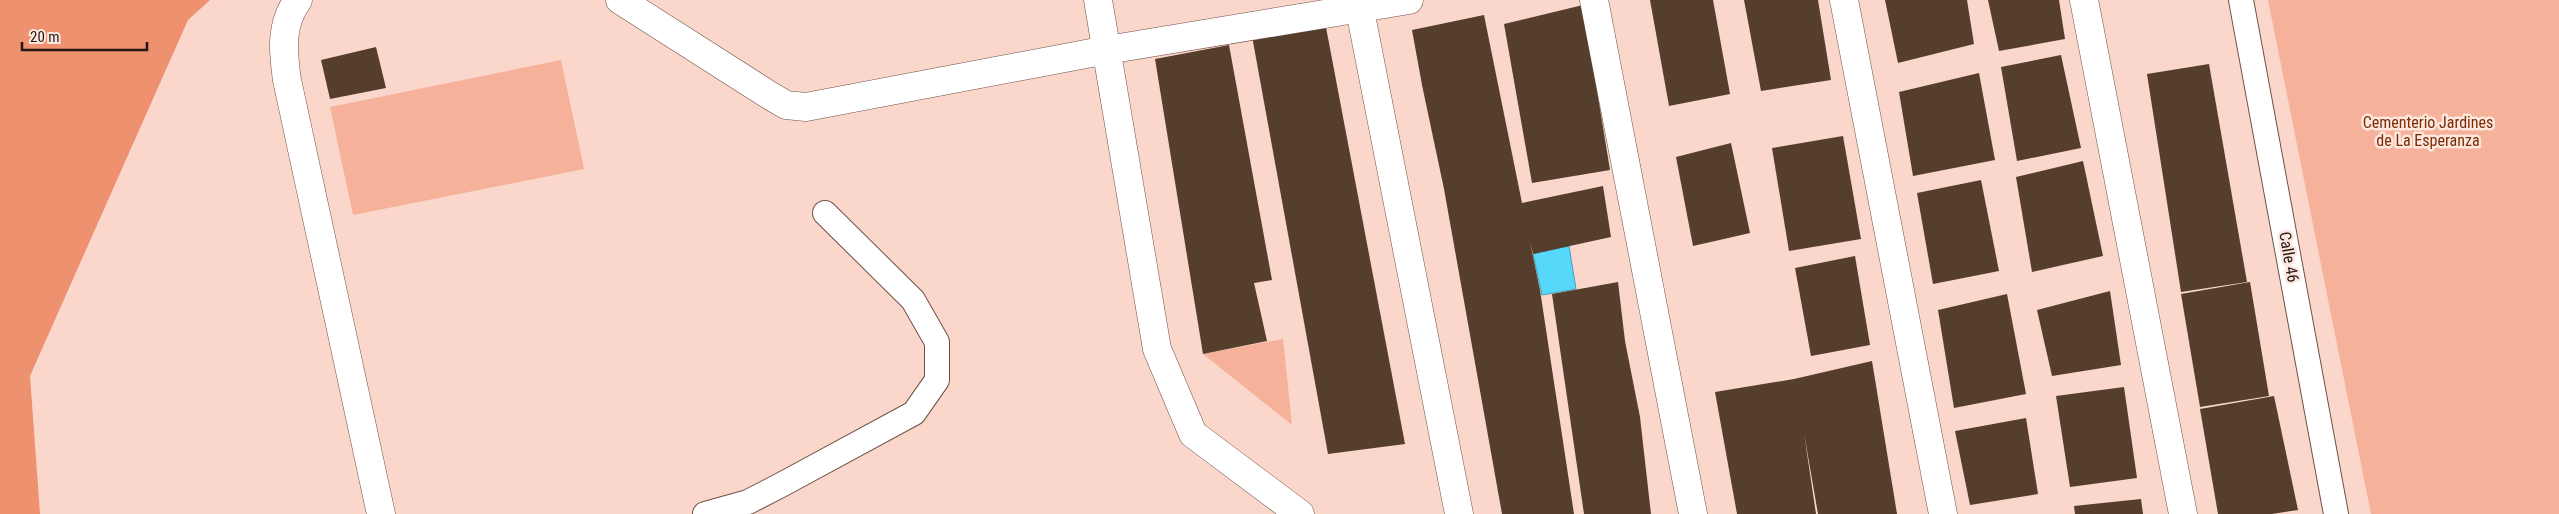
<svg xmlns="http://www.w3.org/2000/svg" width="2559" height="514" viewBox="0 0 2559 514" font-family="'Roboto Condensed',sans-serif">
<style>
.green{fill:#f5b199}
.forest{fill:#ee916f}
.water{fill:#56d8fb;stroke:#479eb5}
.building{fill:#553e2c}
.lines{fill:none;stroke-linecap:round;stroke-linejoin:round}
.lane-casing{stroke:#6e5146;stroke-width:26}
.street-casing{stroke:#6e5146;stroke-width:29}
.lane{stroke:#fff;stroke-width:24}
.street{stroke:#fff;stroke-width:28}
.labels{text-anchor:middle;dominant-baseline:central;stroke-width:5;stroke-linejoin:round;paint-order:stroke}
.park-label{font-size:16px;fill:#7c2b04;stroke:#fde7df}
.street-label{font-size:16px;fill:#231712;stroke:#fde7df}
</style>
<rect width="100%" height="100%" fill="#fad7ca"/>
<g class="green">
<path d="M2268 0H2559V514H2371Z"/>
<path d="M561 60 584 169 353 215 330 107Z"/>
<path d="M1283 339 1292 425 1203 354Z"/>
</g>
<path class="forest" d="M0 0H210L188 20 30 376 40 514H0Z"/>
<path class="water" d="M1569 246 1576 289 1542 295 1533 254Z"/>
<g class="building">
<path d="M1650 0H1713L1730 94 1669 106Z"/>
<path d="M1744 0H1818L1831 80 1761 91Z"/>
<path d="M1885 0H1967L1974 44 1898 63Z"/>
<path d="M1988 0H2059L2065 39 1999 51Z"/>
<path d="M1583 5 1610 170 1532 183 1504 24Z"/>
<path d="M1484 15 1522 203 1603 186 1611 237 1533 254 1530 242 1540 290 1574 514H1502L1444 189 1422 85 1412 30Z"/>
<path d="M1325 22 1405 444 1328 454 1252 36Z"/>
<path d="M1229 45 1272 280 1254 283 1267 341 1203 354 1155 59Z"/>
<path d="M376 47 386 88 330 99 321 60Z"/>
<path d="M2061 55 2081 148 2017 161 2001 67Z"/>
<path d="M2209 64 2247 282 2181 292 2147 74Z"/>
<path d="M1979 73 1995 160 1913 176 1899 92Z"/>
<path d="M1843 136 1861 239 1789 251 1772 148Z"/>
<path d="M1731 143 1750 233 1693 246 1676 157Z"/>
<path d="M2083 161 2103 256 2032 272 2016 177Z"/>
<path d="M1981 180 1999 271 1933 284 1917 193Z"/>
<path d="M1855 256 1870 345 1811 356 1795 268Z"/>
<path d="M1618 282 1625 341 1640 417 1651 514H1584L1552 294Z"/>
<path d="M2250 282 2269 396 2200 407 2181 294Z"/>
<path d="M2110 291 2121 365 2052 376 2037 310Z"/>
<path d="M2007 294 2026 394 1954 408 1938 310Z"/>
<path d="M1872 361 1897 514H1818L1804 433 1816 514H1737L1715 392 1794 379Z"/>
<path d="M2124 387 2137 478 2070 487 2056 396Z"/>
<path d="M2274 396 2298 510 2272 514H2218L2200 409Z"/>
<path d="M2026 418 2038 494 1970 505 1955 431Z"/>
<path d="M2141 499 2143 514H2075L2074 506Z"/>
</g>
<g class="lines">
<g class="lane-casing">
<g id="lane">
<path d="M2241 0 2336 514"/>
<path d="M705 514 748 502 781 485 914 413 937 380V342L913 300 825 213"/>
</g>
</g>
<g class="street-casing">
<g id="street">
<path d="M298 0C280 24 283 52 287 80L381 514"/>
<path d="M620 0 769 95 786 105 806 107 1107 50 1409 0"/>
<path d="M1098 0 1157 349 1193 434 1300 514"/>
<path d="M1358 0 1459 514"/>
<path d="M1594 0 1693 514"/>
<path d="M1844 0 1943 514"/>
<path d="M2084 0 2183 514"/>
</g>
</g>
<use href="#lane" class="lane"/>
<use href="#street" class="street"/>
</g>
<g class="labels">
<g class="park-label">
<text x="2428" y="122">Cementerio Jardines<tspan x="2428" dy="18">de La Esperanza</tspan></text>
</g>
<g class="street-label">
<text transform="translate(2289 257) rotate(80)">Calle 46</text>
</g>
</g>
<path d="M22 42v8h125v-8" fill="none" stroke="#231712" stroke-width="2.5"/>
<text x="30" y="42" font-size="15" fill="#231712" stroke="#fde7df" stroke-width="4" paint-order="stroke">20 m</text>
</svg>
